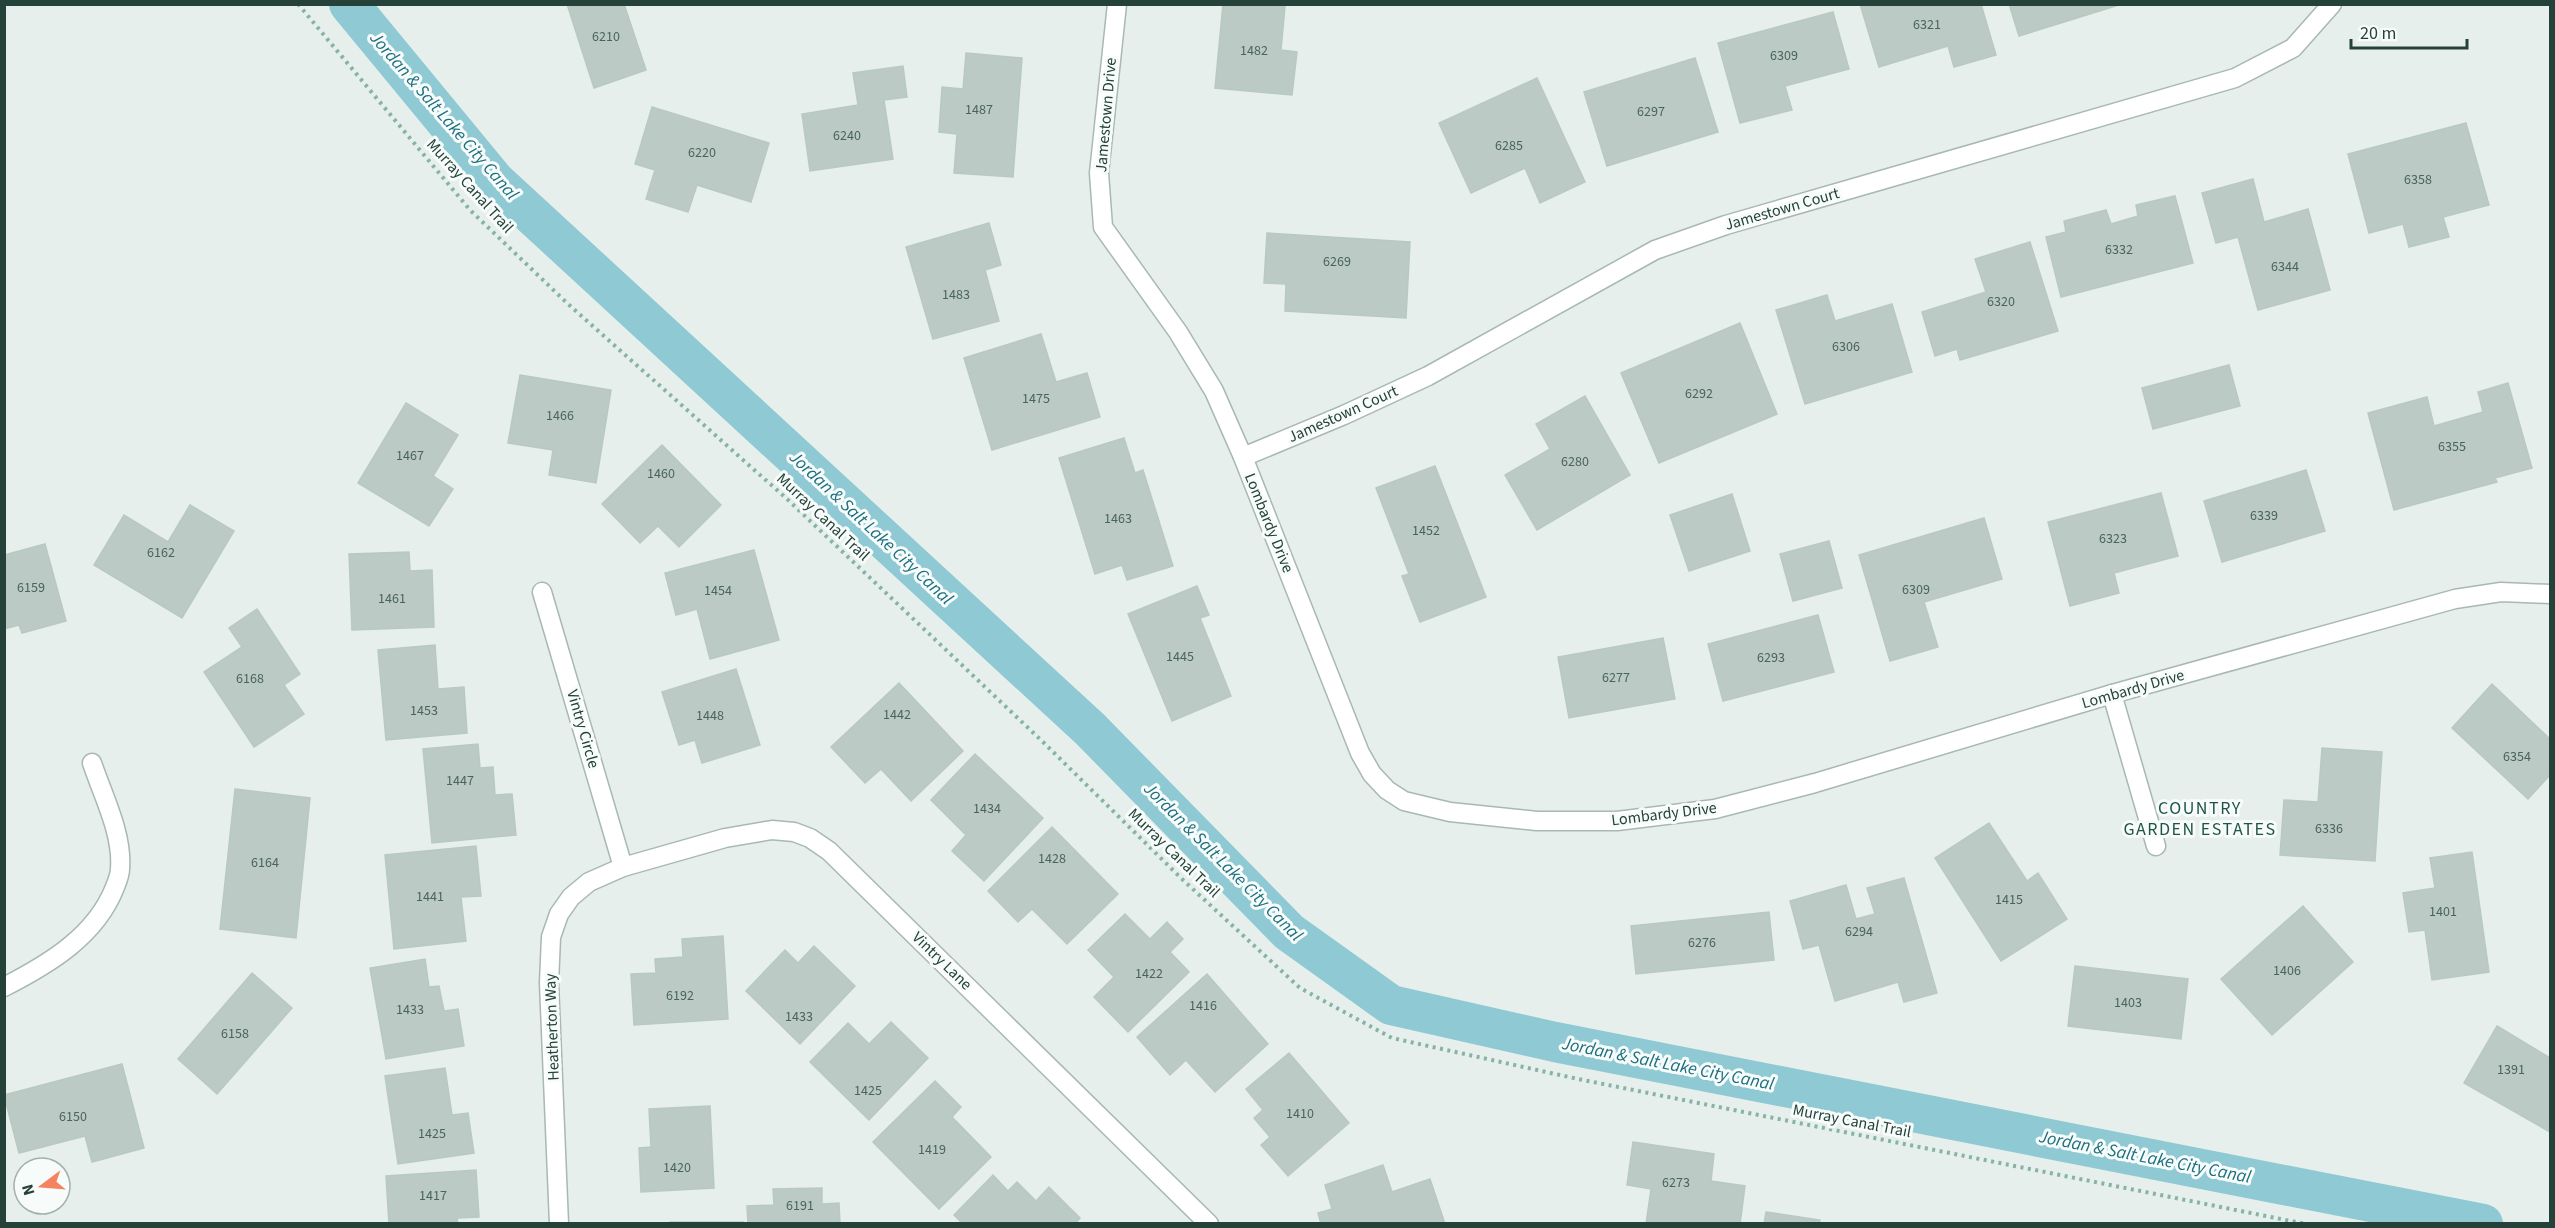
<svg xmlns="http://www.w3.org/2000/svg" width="2555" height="1228" viewBox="0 0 2555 1228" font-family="'Source Sans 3',sans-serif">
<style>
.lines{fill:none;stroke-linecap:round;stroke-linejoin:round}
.canal{stroke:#8ec9d4;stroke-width:40}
.building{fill:#bbcac4;stroke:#b8c9c2;stroke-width:1.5}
.minor-casing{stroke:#a8b8b2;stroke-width:21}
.path{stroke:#86b3a5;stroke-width:4;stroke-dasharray:3 4.5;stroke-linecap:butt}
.minor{stroke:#fff;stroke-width:18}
.labels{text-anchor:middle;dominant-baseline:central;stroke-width:6;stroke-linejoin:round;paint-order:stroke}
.number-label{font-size:14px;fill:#4a645c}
.street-label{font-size:16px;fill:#24423a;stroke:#f7fbf9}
.water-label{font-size:18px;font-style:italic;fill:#1c6f80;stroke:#f7fbf9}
.neighbourhood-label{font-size:18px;letter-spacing:1.5px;fill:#1f5548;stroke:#f7fbf9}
</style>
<rect width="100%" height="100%" fill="#e6efeb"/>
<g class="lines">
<path class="canal" d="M349 4 495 181 1090 729 1289 932 1391 1005 1555 1042 2483 1224"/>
</g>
<g class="building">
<path d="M567 4H624L646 70 594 88Z"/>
<path d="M1223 4 1285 6 1281 50 1297 52 1292 95 1215 88Z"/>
<path d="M1860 4H1981L1996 55 1954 67 1948 46 1879 67Z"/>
<path d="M2009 4H2122L2019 36Z"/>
<path d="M1833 12 1849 69 1785 86 1792 110 1740 123 1718 43Z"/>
<path d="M966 53 1022 58 1013 177 954 173 957 134 939 132 942 87 963 89Z"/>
<path d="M1695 58 1718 132 1607 166 1584 92Z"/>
<path d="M903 66 907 97 884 100 893 159 810 171 802 114 858 105 853 73Z"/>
<path d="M1537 78 1585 182 1540 203 1525 168 1471 193 1439 123Z"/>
<path d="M652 107 769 143 751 202 697 185 688 212 646 199 655 170 635 164Z"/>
<path d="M2466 123 2489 205 2443 217 2449 237 2409 247 2403 224 2369 233 2348 154Z"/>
<path d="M2253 179 2264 222 2308 209 2330 290 2258 310 2238 237 2216 243 2202 193Z"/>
<path d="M2175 196 2193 263 2061 297 2046 237 2066 232 2064 221 2106 210 2111 224 2138 216 2136 205Z"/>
<path d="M989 223 1001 265 985 270 999 321 933 339 906 247Z"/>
<path d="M1267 233 1410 242 1406 318 1285 311 1286 284 1264 283Z"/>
<path d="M2030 242 2058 331 1960 360 1957 349 1935 356 1922 312 1986 292 1975 259Z"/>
<path d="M1827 295 1835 321 1892 304 1912 372 1805 404 1776 310Z"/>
<path d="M1740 323 1777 414 1659 463 1621 373Z"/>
<path d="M1041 334 1056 382 1087 373 1100 417 992 450 964 358Z"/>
<path d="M2229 365 2240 406 2153 429 2142 388Z"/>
<path d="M520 375 611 390 596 483 549 475 553 450 508 443Z"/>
<path d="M2508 383 2532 468 2495 478 2497 482 2394 510 2368 413 2427 397 2434 426 2483 412 2478 392Z"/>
<path d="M1585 396 1630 475 1537 530 1505 475 1550 449 1536 424Z"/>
<path d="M406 403 458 435 433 476 453 489 429 526 358 483Z"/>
<path d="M1124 438 1135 473 1143 470 1173 566 1127 580 1122 565 1095 574 1059 458Z"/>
<path d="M662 445 721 505 679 547 658 526 640 543 602 504Z"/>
<path d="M1435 466 1486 597 1420 622 1402 576 1409 574 1376 488Z"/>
<path d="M2306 470 2325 531 2222 562 2204 501Z"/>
<path d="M2161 493 2178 556 2114 573 2119 593 2070 606 2048 522Z"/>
<path d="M1732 494 1750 551 1689 571 1670 515Z"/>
<path d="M190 505 234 531 182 618 94 565 124 515 168 542Z"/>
<path d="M1984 518 2002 579 1924 602 1938 647 1890 661 1859 555Z"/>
<path d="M1829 541 1842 588 1793 601 1780 554Z"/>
<path d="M45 544 66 621 22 633 19 625 4 629V555Z"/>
<path d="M754 550 779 640 710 659 697 609 676 615 665 573Z"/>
<path d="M409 552 410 571 432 570 434 627 352 630 349 554Z"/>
<path d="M1197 586 1209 615 1200 618 1231 696 1172 721 1128 614Z"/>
<path d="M257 609 300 674 284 685 304 714 254 747 204 672 242 647 229 628Z"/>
<path d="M1818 615 1834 672 1723 701 1708 644Z"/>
<path d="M1663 638 1675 699 1569 718 1558 657Z"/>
<path d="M435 645 438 689 464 687 467 733 386 740 378 650Z"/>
<path d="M736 669 760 745 702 763 695 740 679 745 662 692Z"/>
<path d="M899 683 963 751 911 801 881 769 865 783 831 747Z"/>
<path d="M2492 684 2550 739V775L2528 799 2452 728Z"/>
<path d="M478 744 480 768 493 767 495 795 512 794 516 835 432 843 423 749Z"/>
<path d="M2322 748 2382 752 2375 861 2280 855 2284 800 2318 802Z"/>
<path d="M975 754 1043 818 984 881 952 851 966 835 931 800Z"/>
<path d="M235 789 310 798 296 938 220 929Z"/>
<path d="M1989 823 2027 881 2038 873 2067 919 2001 961 1935 858Z"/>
<path d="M1052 827 1118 894 1067 944 1032 909 1018 922 988 891Z"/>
<path d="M476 846 481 896 461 897 466 941 394 949 385 855Z"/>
<path d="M2472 852 2489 972 2432 980 2425 930 2409 932 2403 893 2435 888 2430 858Z"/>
<path d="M1904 878 1937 993 1904 1002 1898 982 1835 1001 1819 945 1803 949 1790 901 1846 885 1856 919 1875 914 1867 888Z"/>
<path d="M2303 906 2353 962 2272 1035 2221 979Z"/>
<path d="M1769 912 1774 960 1636 974 1631 926Z"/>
<path d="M1125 914 1150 939 1167 922 1183 939 1170 952 1189 972 1128 1032 1094 997 1114 977 1088 950Z"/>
<path d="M723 936 728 1019 634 1025 631 974 656 973 655 959 683 957 682 939Z"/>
<path d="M814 946 855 986 800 1044 746 991 785 950 798 963Z"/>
<path d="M425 959 429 987 439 986 444 1011 458 1009 464 1046 386 1059 370 968Z"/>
<path d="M2075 966 2188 979 2181 1039 2068 1026Z"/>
<path d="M252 973 292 1008 217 1094 178 1059Z"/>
<path d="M1207 974 1268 1044 1215 1092 1186 1060 1170 1075 1137 1037Z"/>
<path d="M891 1022 928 1058 869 1120 810 1062 848 1023 869 1044Z"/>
<path d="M2497 1026 2550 1058V1132L2464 1083Z"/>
<path d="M1289 1053 1349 1123 1288 1176 1261 1145 1270 1137 1254 1118 1263 1110 1246 1089Z"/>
<path d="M122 1064 144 1148 92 1162 85 1136 19 1153 4 1095Z"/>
<path d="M445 1068 452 1115 468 1113 474 1153 398 1164 385 1076Z"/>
<path d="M935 1081 961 1107 952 1117 991 1157 939 1209 873 1142Z"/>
<path d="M710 1106 714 1188 641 1192 639 1148 651 1147 649 1109Z"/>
<path d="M1633 1142 1714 1154 1711 1181 1745 1186 1740 1224H1646L1651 1189 1627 1185Z"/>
<path d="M1383 1165 1392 1192 1430 1179 1445 1224H1321L1318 1213 1332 1209 1325 1185Z"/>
<path d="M476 1170 479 1217 457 1218 458 1224H389L386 1176Z"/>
<path d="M993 1175 1008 1191 1017 1182 1036 1201 1049 1187 1080 1218 1075 1224H963L954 1215Z"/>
<path d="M822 1188V1204L839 1203 840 1224H748L747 1206 774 1205 773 1189Z"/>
<path d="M1766 1212 1820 1220 1819 1224H1764Z"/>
<rect x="670" y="1222" width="73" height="2"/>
</g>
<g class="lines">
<g class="minor-casing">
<g id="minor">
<path d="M1117 4 1099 173 1103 227 1178 332 1214 391 1243 457 1360 753 1372 774 1387 790 1404 801 1450 812 1537 821H1617L1715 809 1815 783 2112 694 2455 599 2501 592 2550 594"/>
<path d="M1243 457 1344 415 1428 376 1655 250 1726 225 2235 78 2293 48 2332 4"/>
<path d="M542 592 623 867"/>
<path d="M2112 694 2156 846"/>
<path d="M4 987C49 964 96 936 115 887 117 882 120 875 120 869 123 834 103 796 92 763"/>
<path d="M559 1224 549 983 551 937 559 914 571 897 589 882 623 867 725 838 772 830 794 832 810 838 829 851 1209 1224"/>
</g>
</g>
<path class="path" d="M298 4 470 210 568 304 787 499 1043 742 1183 880 1300 988 1392 1038 1578 1079 2306 1224"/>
<use href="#minor" class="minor"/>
</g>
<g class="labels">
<g class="number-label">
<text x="1927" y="25">6321</text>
<text x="606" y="37">6210</text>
<text x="1254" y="51">1482</text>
<text x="1784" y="56">6309</text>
<text x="979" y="110">1487</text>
<text x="1651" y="112">6297</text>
<text x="847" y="136">6240</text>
<text x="1509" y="146">6285</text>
<text x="702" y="153">6220</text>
<text x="2418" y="180">6358</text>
<text x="2119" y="250">6332</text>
<text x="1337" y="262">6269</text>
<text x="2285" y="267">6344</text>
<text x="956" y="295">1483</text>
<text x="2001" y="302">6320</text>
<text x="1846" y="347">6306</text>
<text x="1699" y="394">6292</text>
<text x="1036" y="399">1475</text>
<text x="560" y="416">1466</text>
<text x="2452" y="447">6355</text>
<text x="410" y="456">1467</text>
<text x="1575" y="462">6280</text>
<text x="661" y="474">1460</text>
<text x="2264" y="516">6339</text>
<text x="1118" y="519">1463</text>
<text x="1426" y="531">1452</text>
<text x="2113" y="539">6323</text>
<text x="161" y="553">6162</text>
<text x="31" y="588">6159</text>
<text x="1916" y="590">6309</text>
<text x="718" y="591">1454</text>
<text x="392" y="599">1461</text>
<text x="1180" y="657">1445</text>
<text x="1771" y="658">6293</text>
<text x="1616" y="678">6277</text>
<text x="250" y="679">6168</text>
<text x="424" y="711">1453</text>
<text x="897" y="715">1442</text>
<text x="710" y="716">1448</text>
<text x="2517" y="757">6354</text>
<text x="460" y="781">1447</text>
<text x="987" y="809">1434</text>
<text x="2329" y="829">6336</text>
<text x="1052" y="859">1428</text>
<text x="265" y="863">6164</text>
<text x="430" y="897">1441</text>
<text x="2009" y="900">1415</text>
<text x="2443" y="912">1401</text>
<text x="1859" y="932">6294</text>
<text x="1702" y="943">6276</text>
<text x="2287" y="971">1406</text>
<text x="1149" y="974">1422</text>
<text x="680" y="996">6192</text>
<text x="2128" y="1003">1403</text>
<text x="1203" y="1006">1416</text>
<text x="410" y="1010">1433</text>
<text x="799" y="1017">1433</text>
<text x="235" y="1034">6158</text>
<text x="2511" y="1070">1391</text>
<text x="868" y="1091">1425</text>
<text x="1300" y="1114">1410</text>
<text x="73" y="1117">6150</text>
<text x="432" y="1134">1425</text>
<text x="932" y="1150">1419</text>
<text x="677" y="1168">1420</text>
<text x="1676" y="1183">6273</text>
<text x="433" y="1196">1417</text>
<text x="800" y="1206">6191</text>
</g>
<g class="street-label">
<text transform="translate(1106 115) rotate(-85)">Jamestown Drive</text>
<text transform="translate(470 186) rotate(48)">Murray Canal Trail</text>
<text transform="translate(1782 209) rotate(-16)">Jamestown Court</text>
<text transform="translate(1343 414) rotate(-24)">Jamestown Court</text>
<text transform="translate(823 517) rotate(43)">Murray Canal Trail</text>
<text transform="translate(1269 523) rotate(68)">Lombardy Drive</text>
<text transform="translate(2133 689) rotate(-16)">Lombardy Drive</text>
<text transform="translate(583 729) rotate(74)">Vintry Circle</text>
<text transform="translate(1664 814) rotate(-7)">Lombardy Drive</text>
<text transform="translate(1174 853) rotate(44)">Murray Canal Trail</text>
<text transform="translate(942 961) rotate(44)">Vintry Lane</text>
<text transform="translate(552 1027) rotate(-92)">Heatherton Way</text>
<text transform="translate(1852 1121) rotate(11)">Murray Canal Trail</text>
</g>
<g class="water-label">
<text transform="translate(444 116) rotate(49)">Jordan &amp; Salt Lake City Canal</text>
<text transform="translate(871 528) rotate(43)">Jordan &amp; Salt Lake City Canal</text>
<text transform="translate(1223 862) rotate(45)">Jordan &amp; Salt Lake City Canal</text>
<text transform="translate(1668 1064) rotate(11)">Jordan &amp; Salt Lake City Canal</text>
<text transform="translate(2145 1157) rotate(11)">Jordan &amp; Salt Lake City Canal</text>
</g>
<g class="neighbourhood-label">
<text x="2200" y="808">COUNTRY<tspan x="2200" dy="21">GARDEN ESTATES</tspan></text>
</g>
</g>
<rect width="2555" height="1228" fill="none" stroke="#24423a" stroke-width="12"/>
<g transform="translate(42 1186) rotate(254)"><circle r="28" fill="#f7fbf9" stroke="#a3b1ad" stroke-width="1.5"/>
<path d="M0-4.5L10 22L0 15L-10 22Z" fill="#f4845f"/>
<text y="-9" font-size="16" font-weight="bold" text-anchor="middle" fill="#24423a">N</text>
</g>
<path d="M2351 39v9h116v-9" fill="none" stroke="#24423a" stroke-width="3"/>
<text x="2360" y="39" font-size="18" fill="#24423a" stroke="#f7fbf9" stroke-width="4.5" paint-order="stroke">20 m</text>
</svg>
